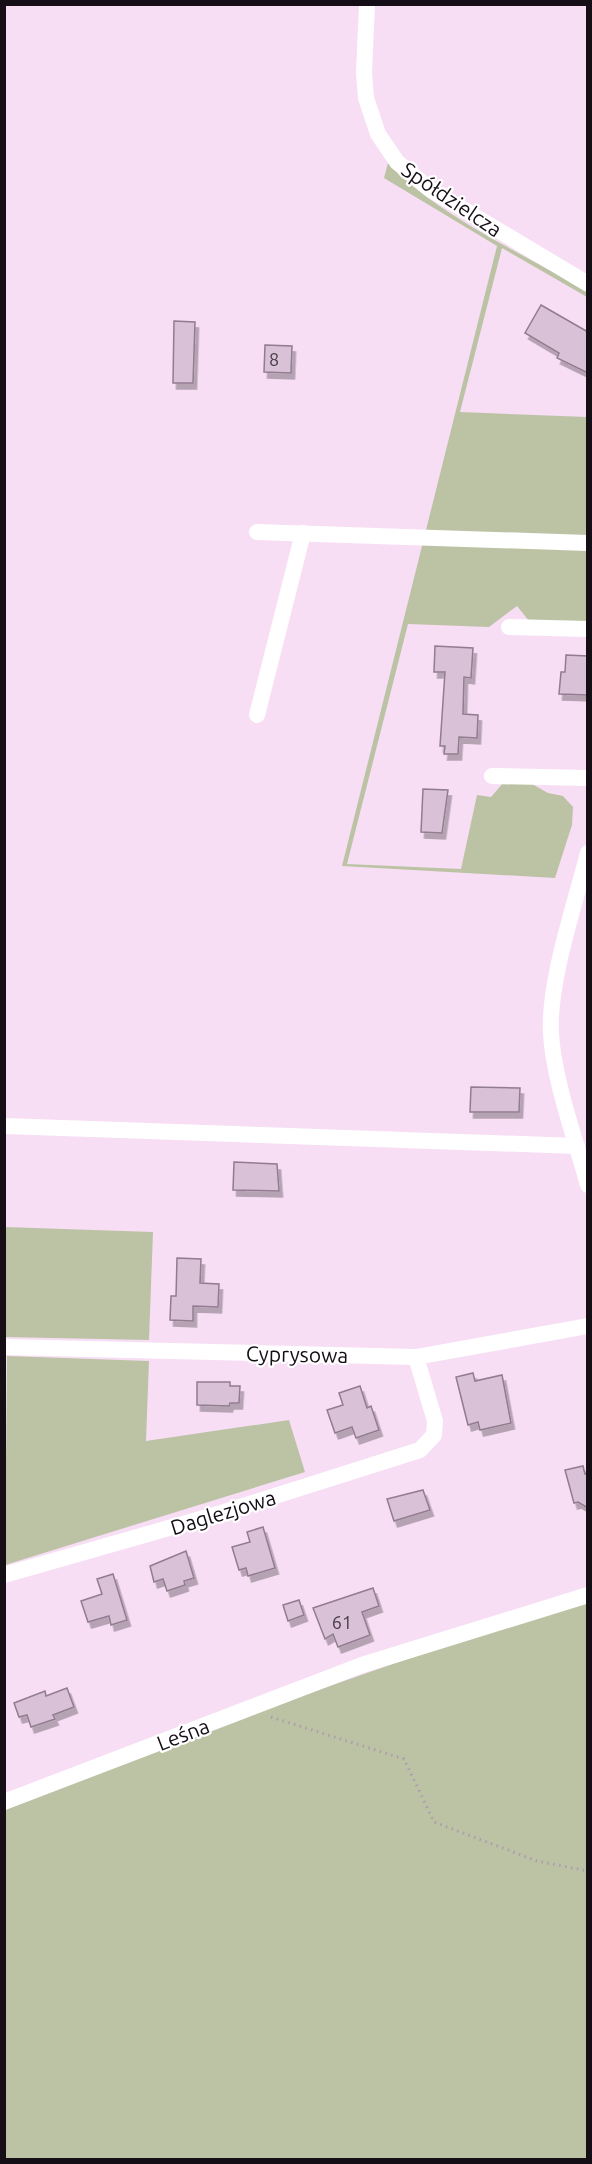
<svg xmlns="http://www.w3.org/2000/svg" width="592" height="2164" viewBox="0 0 592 2164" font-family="Ubuntu,sans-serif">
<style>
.green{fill:#bcc3a5}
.building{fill:#d9c1d7;stroke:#927c90;stroke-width:1.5;filter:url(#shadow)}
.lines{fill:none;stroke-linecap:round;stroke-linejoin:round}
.path{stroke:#ae9bad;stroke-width:3;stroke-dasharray:1.5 4.5;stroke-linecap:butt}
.street{stroke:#fff;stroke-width:16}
.labels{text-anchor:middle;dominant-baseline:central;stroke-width:4.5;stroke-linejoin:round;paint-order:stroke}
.number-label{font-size:18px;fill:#473b46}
.street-label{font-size:21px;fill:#160e16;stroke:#fff}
</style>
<defs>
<filter id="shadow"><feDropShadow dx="3.5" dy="6" stdDeviation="0" flood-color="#0004"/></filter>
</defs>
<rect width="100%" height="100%" fill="#f7def5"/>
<g class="green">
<path d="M388 163C435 214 527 256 587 291V297L502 248 460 412 587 417V624L529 621 517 606 489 627 408 624 347 864 461 869 477 795 491 797 503 783 532 784 548 793 563 796 573 807 572 825 555 878 342 866 497 246 384 178Z"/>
<path d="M5 1227 153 1232 149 1340 5 1337Z"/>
<path d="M7 1356 149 1361 146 1441 289 1420 305 1472 5 1565Z"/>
<path d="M587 1596V2159H5L4 1807 150 1749Z"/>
</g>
<g class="building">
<path d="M541 305 588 332V373L557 358 559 353 525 333Z"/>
<path d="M174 321 195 322 193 383H173Z"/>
<path d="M265 345 292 346 291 373 264 372Z"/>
<path d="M435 646 473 648 471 678 464 677 463 714 478 715 477 738 459 737 458 754H444L445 746H440L445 672H434Z"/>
<path d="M566 655 588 656V695L559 694 561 672H565Z"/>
<path d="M423 789 448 790 442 833 421 832Z"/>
<path d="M471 1087 520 1088 519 1112H470Z"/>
<path d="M234 1162 277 1164 279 1191 233 1190Z"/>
<path d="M177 1258 201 1259 200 1283 219 1284 218 1307 193 1306V1321L170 1320 171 1296H176Z"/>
<path d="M473 1373 475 1381 502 1375 511 1423 480 1430 478 1422 468 1425 456 1377Z"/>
<path d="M197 1382H230V1386H240L239 1403H230L229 1406 197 1405Z"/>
<path d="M360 1386 367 1408 371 1406 379 1430 356 1438 352 1427 335 1433 327 1410 343 1405 339 1393Z"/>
<path d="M583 1466 585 1474H588V1508L578 1502 574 1503 565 1470Z"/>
<path d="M423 1490 430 1510 394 1521 387 1499Z"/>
<path d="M263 1527 275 1568 248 1576 246 1568 239 1570 232 1547 250 1542 247 1532Z"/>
<path d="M186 1551 194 1578 184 1581 185 1585 167 1591 163 1579 154 1582 150 1566Z"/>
<path d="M113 1574 127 1620 111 1625 109 1616 88 1622 81 1601 102 1594 97 1579Z"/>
<path d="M373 1588 379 1606 362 1612 370 1635 338 1647 333 1634 325 1639 313 1608Z"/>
<path d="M299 1600 304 1615 288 1621 283 1605Z"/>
<path d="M67 1688 74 1707 53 1715 55 1719 31 1727 27 1715 19 1717 14 1703 45 1691 46 1696Z"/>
</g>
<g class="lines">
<path class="path" d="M271 1717 404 1759 434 1822 537 1861 588 1871"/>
<g class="street">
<path d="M367 4 364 73 366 98 378 134 397 162 431 190 588 284"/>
<path d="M257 532 588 543"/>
<path d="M509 627 588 629"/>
<path d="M257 715 303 533"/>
<path d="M492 776 588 778"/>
<path d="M588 853C575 904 548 983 551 1033 553 1078 576 1141 588 1185"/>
<path d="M4 1126 577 1146"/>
<path d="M4 1347 416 1357 588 1326"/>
<path d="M4 1575 218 1514 420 1450 434 1435 435 1421 416 1357"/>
<path d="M4 1802 362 1665 588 1595"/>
</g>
</g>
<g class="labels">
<g class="number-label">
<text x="274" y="359">8</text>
<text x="342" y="1622">61</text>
</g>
<g class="street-label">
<text transform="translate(452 199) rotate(34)">Spółdzielcza</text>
<text transform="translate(297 1354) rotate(1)">Cyprysowa</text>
<text transform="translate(223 1512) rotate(-17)">Daglezjowa</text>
<text transform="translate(183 1734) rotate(-21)">Leśna</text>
</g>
</g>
<rect width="592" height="2164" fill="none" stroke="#160e16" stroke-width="12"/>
</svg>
